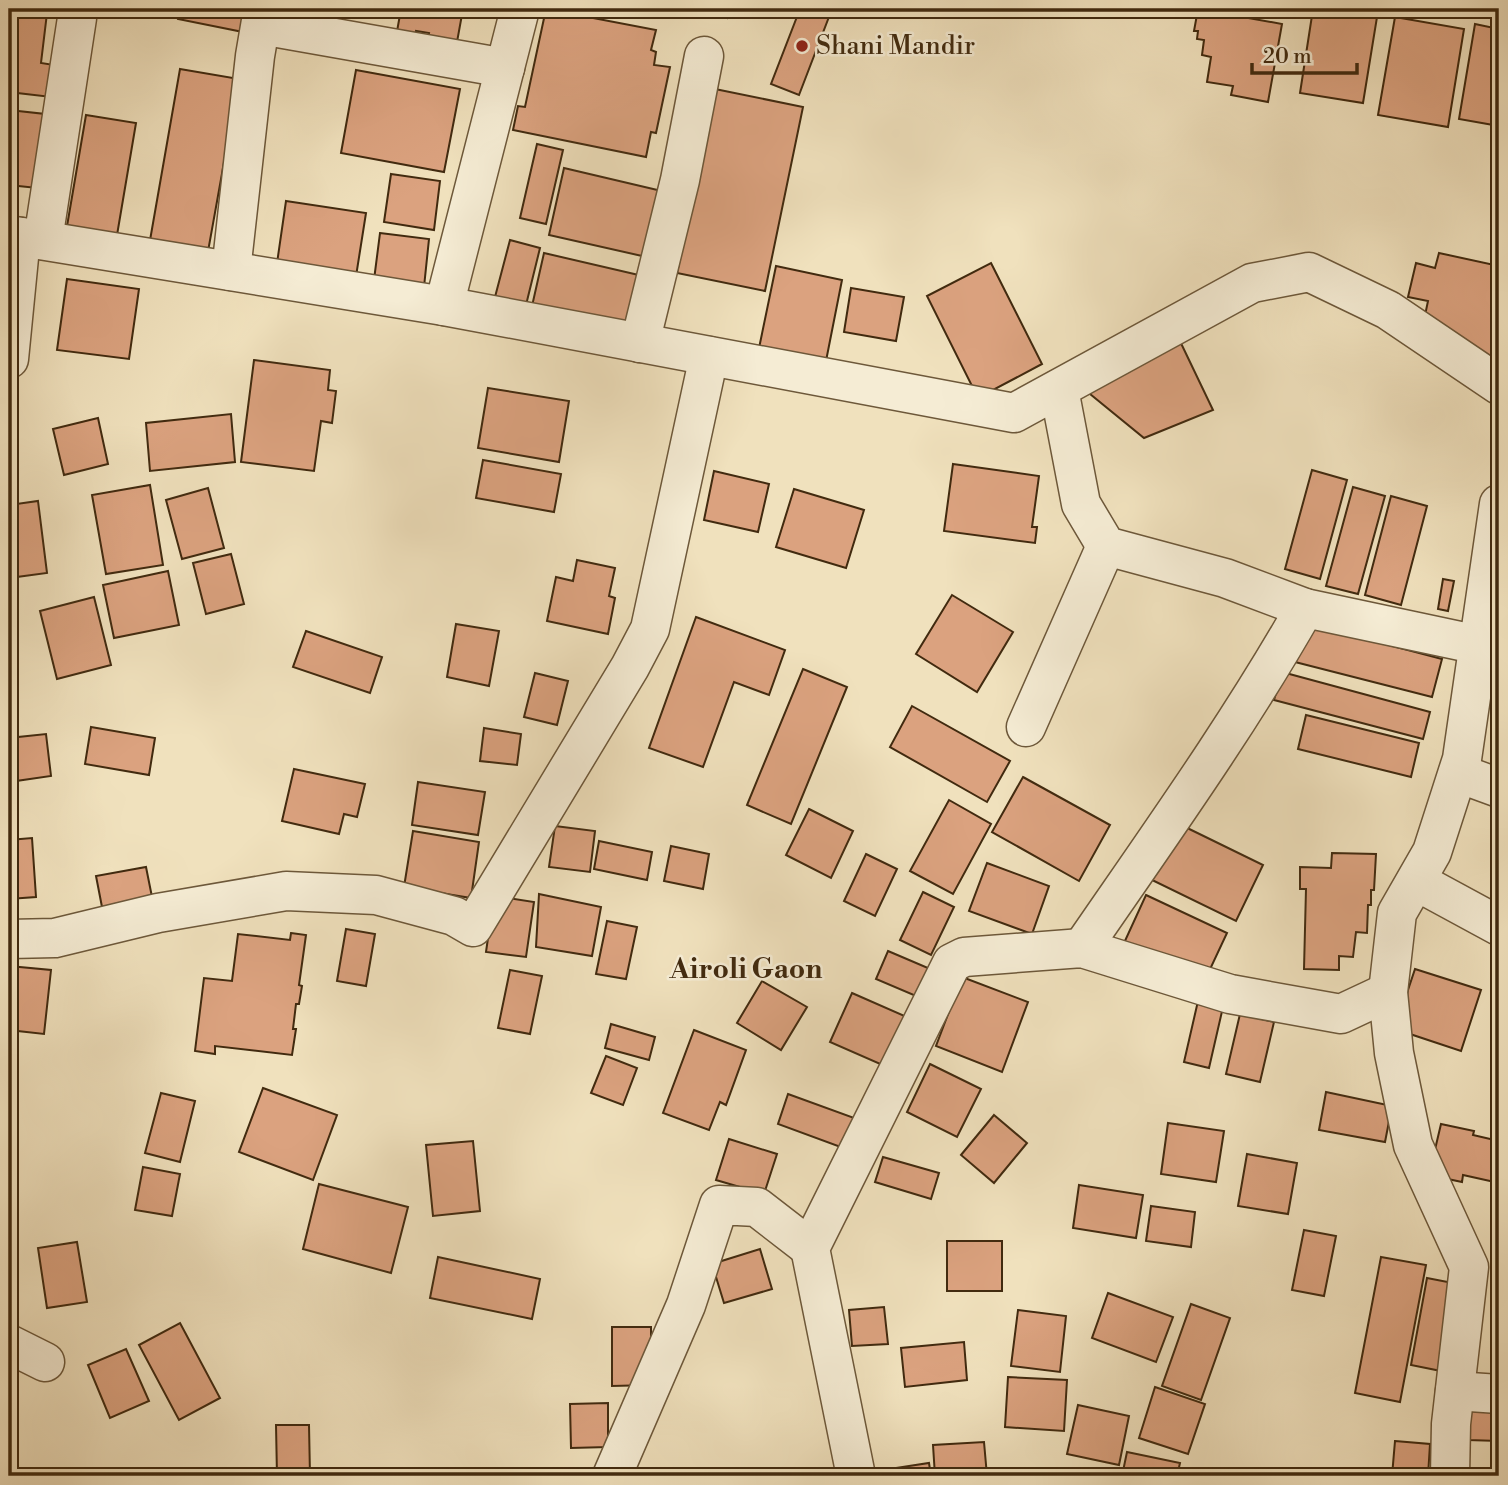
<svg xmlns="http://www.w3.org/2000/svg" width="1508" height="1485" viewBox="0 0 1508 1485" font-family="'Libre Bodoni',serif">
<style>
.building{fill:#dba27f;stroke:#412a0f;stroke-width:2}
.lines{fill:none;stroke-linecap:round;stroke-linejoin:round}
.minor-casing{stroke:#6d583a;stroke-width:41}
.minor{stroke:#f5ecd4;stroke-width:38}
.poi-dot{fill:#8f2418;stroke:#f5ecd4;stroke-width:2.5}
.labels{text-anchor:middle;dominant-baseline:central;stroke-width:5;stroke-linejoin:round;paint-order:stroke}
.poi-label{font-size:26px;fill:#412a0f;stroke:#f5ecd4;text-anchor:start}
.neighbourhood-label{font-size:28px;font-weight:bold;fill:#412a0f;stroke:#f5ecd4}
</style>
<rect width="100%" height="100%" fill="#f0e1bd"/>
<filter id="stains"><feTurbulence type="fractalNoise" baseFrequency=".00286" numOctaves="4"/><feColorMatrix values="0 0 0 0 .2 0 0 0 0 .09 0 0 0 0 .02 0 0 0 .5 -.17"/></filter>
<radialGradient id="worn" r=".72"><stop offset=".6" stop-color="#630" stop-opacity="0"/><stop offset="1" stop-color="#630" stop-opacity=".3"/></radialGradient>
<g class="building">
<path d="M18 9 47 13 41 63 54 65 51 97 9 92V17L17 18Z"/>
<path d="M180 9H247L243 32 178 19Z"/>
<path d="M401 9H463L457 42H427L429 33 416 31 414 40 396 37Z"/>
<path d="M546 9 656 30 651 50 656 52 654 65 670 67 656 133 651 132 646 157 513 130 518 106 525 107Z"/>
<path d="M684 9H729L727 18Z"/>
<path d="M800 9H832L799 95 771 84Z"/>
<path d="M1198 9 1282 24 1268 102 1231 95 1233 86 1207 82 1211 57 1202 55 1204 40 1197 39 1198 31H1194Z"/>
<path d="M1313 9 1378 11 1363 103 1300 93Z"/>
<path d="M1395 17 1464 29 1448 127 1378 115Z"/>
<path d="M1475 24 1499 29V126L1459 119Z"/>
<path d="M180 69 239 79 207 257 149 246Z"/>
<path d="M356 70 460 89 444 172 341 153Z"/>
<path d="M715 89 803 107 765 291 677 273Z"/>
<path d="M9 110 45 114 37 188 9 185Z"/>
<path d="M86 115 136 123 116 241 66 232Z"/>
<path d="M537 144 563 150 546 224 520 218Z"/>
<path d="M564 168 666 192 651 258 549 235Z"/>
<path d="M391 174 440 181 434 230 384 222Z"/>
<path d="M286 201 366 213 354 289 275 277Z"/>
<path d="M380 233 429 239 424 287 374 280Z"/>
<path d="M510 240 540 248 526 305 495 297Z"/>
<path d="M544 253 643 276 629 338 530 315Z"/>
<path d="M1439 253 1499 266V359L1497 368 1423 325 1428 301 1408 297 1416 263 1435 268Z"/>
<path d="M991 263 1042 364 978 398 927 296Z"/>
<path d="M776 266 842 280 825 366 758 353Z"/>
<path d="M67 279 139 289 129 359 57 350Z"/>
<path d="M851 288 904 297 896 341 844 332Z"/>
<path d="M1178 337 1213 410 1144 438 1079 385Z"/>
<path d="M254 360 330 370 328 390 336 391 332 423 321 421 314 471 241 462Z"/>
<path d="M488 388 569 401 559 462 478 448Z"/>
<path d="M231 414 235 462 150 471 146 423Z"/>
<path d="M98 418 108 464 64 475 53 429Z"/>
<path d="M483 460 561 474 554 512 476 498Z"/>
<path d="M953 464 1039 476 1032 527H1037L1035 543 944 531Z"/>
<path d="M1312 470 1347 480 1320 579 1285 569Z"/>
<path d="M714 471 769 484 758 532 704 520Z"/>
<path d="M150 485 163 565 106 574 92 495Z"/>
<path d="M1353 487 1385 496 1358 594 1326 586Z"/>
<path d="M208 488 224 548 182 559 166 500Z"/>
<path d="M794 489 864 510 846 568 776 547Z"/>
<path d="M1391 496 1427 506 1401 605 1365 595Z"/>
<path d="M38 501 47 573 9 578V505Z"/>
<path d="M231 554 244 604 206 614 193 563Z"/>
<path d="M577 560 615 568 609 596 615 598 608 634 547 621 556 577 573 581Z"/>
<path d="M168 571 179 625 114 638 103 585Z"/>
<path d="M1443 579 1454 581 1448 611 1438 609Z"/>
<path d="M952 595 1013 632 977 692 916 654Z"/>
<path d="M94 597 111 665 57 679 40 611Z"/>
<path d="M696 617 785 650 769 695 734 682 703 767 649 748Z"/>
<path d="M1305 623 1442 659 1432 697 1295 662Z"/>
<path d="M456 624 499 631 489 686 447 677Z"/>
<path d="M306 631 382 657 370 693 293 667Z"/>
<path d="M803 669 847 687 791 824 747 805Z"/>
<path d="M1282 672 1430 712 1423 739 1274 700Z"/>
<path d="M535 673 568 681 557 725 524 717Z"/>
<path d="M912 706 1010 761 987 802 890 747Z"/>
<path d="M1306 715 1419 743 1411 777 1298 749Z"/>
<path d="M91 727 155 738 149 775 85 764Z"/>
<path d="M484 728 521 734 517 765 480 761Z"/>
<path d="M46 734 51 776 9 782V738Z"/>
<path d="M294 769 365 784 357 817 344 814 339 834 282 821Z"/>
<path d="M1023 777 1110 825 1079 881 992 832Z"/>
<path d="M418 782 485 792 478 835 412 825Z"/>
<path d="M949 800 991 824 953 894 910 871Z"/>
<path d="M809 809 853 831 831 878 786 855Z"/>
<path d="M1177 823 1263 865 1236 921 1150 879Z"/>
<path d="M555 826 595 831 590 872 549 867Z"/>
<path d="M413 831 479 842 471 898 404 887Z"/>
<path d="M32 838 36 897 9 899V840Z"/>
<path d="M599 841 652 852 647 880 594 869Z"/>
<path d="M671 846 709 854 703 889 664 881Z"/>
<path d="M1332 853 1376 854 1374 890H1371V905H1368L1367 933 1356 932 1353 957 1339 956V970L1304 969 1306 889H1300V867L1331 868Z"/>
<path d="M866 854 897 869 875 916 844 901Z"/>
<path d="M987 863 1049 886 1032 934 969 911Z"/>
<path d="M146 867 152 897 102 907 96 876Z"/>
<path d="M923 892 954 907 931 955 900 940Z"/>
<path d="M539 894 601 907 592 956 536 947Z"/>
<path d="M1146 895 1227 933 1205 980 1124 943Z"/>
<path d="M494 896 534 902 526 957 486 952Z"/>
<path d="M607 921 637 927 626 979 596 974Z"/>
<path d="M346 929 375 934 366 986 337 981Z"/>
<path d="M291 933 306 935 299 985 302 986 299 1004H296L293 1029H296L292 1055 215 1046V1054L195 1051 204 978 232 981 238 934 290 940Z"/>
<path d="M888 951 935 971 923 999 876 979Z"/>
<path d="M9 966 51 970 44 1034 9 1030Z"/>
<path d="M1415 969 1481 990 1461 1051 1395 1029Z"/>
<path d="M510 970 542 976 530 1034 498 1028Z"/>
<path d="M962 977 1028 1002 1002 1072 936 1046Z"/>
<path d="M762 981 807 1007 781 1050 737 1023Z"/>
<path d="M852 993 909 1018 887 1067 830 1042Z"/>
<path d="M1198 1001 1223 1007 1209 1068 1184 1062Z"/>
<path d="M1240 1014 1274 1022 1260 1082 1226 1074Z"/>
<path d="M611 1024 655 1037 649 1060 605 1048Z"/>
<path d="M694 1030 746 1050 726 1105 720 1102 709 1130 663 1113Z"/>
<path d="M606 1056 637 1068 623 1105 591 1093Z"/>
<path d="M930 1064 981 1089 957 1137 907 1112Z"/>
<path d="M263 1088 337 1115 313 1180 239 1152Z"/>
<path d="M1326 1092 1392 1106 1385 1142 1319 1130Z"/>
<path d="M161 1093 195 1101 180 1162 145 1153Z"/>
<path d="M788 1094 857 1119 846 1149 778 1124Z"/>
<path d="M994 1115 1027 1143 994 1183 961 1155Z"/>
<path d="M1168 1123 1224 1131 1216 1182 1161 1174Z"/>
<path d="M1441 1124 1474 1131 1473 1135 1499 1141V1183L1463 1175 1462 1182 1429 1175Z"/>
<path d="M729 1139 777 1154 764 1194 716 1180Z"/>
<path d="M473 1141 480 1211 433 1216 426 1145Z"/>
<path d="M1247 1154 1297 1163 1288 1214 1238 1206Z"/>
<path d="M883 1157 939 1173 931 1199 875 1182Z"/>
<path d="M143 1167 180 1174 172 1216 135 1210Z"/>
<path d="M319 1184 408 1207 391 1273 303 1249Z"/>
<path d="M1079 1185 1143 1195 1136 1238 1073 1228Z"/>
<path d="M1151 1206 1195 1212 1191 1247 1146 1241Z"/>
<path d="M1304 1230 1336 1236 1324 1296 1292 1290Z"/>
<rect x="947" y="1241" width="55" height="50"/>
<path d="M77 1242 87 1302 47 1308 38 1248Z"/>
<path d="M760 1249 772 1289 724 1303 712 1264Z"/>
<path d="M438 1257 540 1279 532 1319 430 1298Z"/>
<path d="M1381 1257 1426 1265 1400 1402 1355 1393Z"/>
<path d="M1427 1278 1458 1284 1441 1371 1411 1365Z"/>
<path d="M1108 1293 1173 1317 1156 1362 1092 1338Z"/>
<path d="M1191 1304 1230 1318 1201 1400 1162 1386Z"/>
<path d="M884 1307 888 1344 852 1346 849 1310Z"/>
<path d="M1018 1310 1066 1316 1060 1372 1011 1366Z"/>
<path d="M180 1323 220 1398 179 1420 139 1345Z"/>
<path d="M612 1327H651V1385L612 1386Z"/>
<path d="M964 1342 967 1380 905 1387 901 1348Z"/>
<path d="M126 1349 149 1401 110 1418 88 1365Z"/>
<path d="M1008 1377 1067 1380 1064 1431 1005 1427Z"/>
<path d="M1155 1387 1205 1404 1188 1454 1139 1438Z"/>
<path d="M608 1403V1447L571 1448 570 1404Z"/>
<path d="M1471 1404 1499 1406V1441L1468 1440Z"/>
<path d="M1078 1405 1129 1416 1119 1465 1067 1454Z"/>
<path d="M276 1425H309L310 1476H277Z"/>
<path d="M1395 1441 1430 1444 1428 1476H1392Z"/>
<path d="M984 1442 987 1476H935L933 1445Z"/>
<path d="M1127 1452 1180 1463 1177 1476H1122Z"/>
<path d="M929 1463 931 1476H890L889 1469Z"/>
</g>
<g class="lines">
<g class="minor-casing">
<g id="minor">
<path d="M261 25 505 68"/>
<path d="M9 235 444 306 1014 413 1252 283 1309 272 1388 310 1499 385"/>
<path d="M43 240 77 18 75 9"/>
<path d="M231 271 255 56 263 9"/>
<path d="M444 306 520 9"/>
<path d="M640 343 680 180 704 56"/>
<path d="M9 359 21 237"/>
<path d="M1059 389 1081 504 1106 546 1225 578 1305 608C1238 726 1159 836 1082 948"/>
<path d="M1305 608 1479 645"/>
<path d="M1026 727 1106 546"/>
<path d="M1458 773 1499 788"/>
<path d="M1416 881 1499 926"/>
<path d="M9 939 55 938 158 913 286 891 376 895 454 916 473 927 630 667 650 629 709 356"/>
<path d="M9 1344 45 1362"/>
<path d="M1455 1391 1499 1394"/>
<path d="M612 1476 686 1305 719 1205 757 1207 810 1248"/>
<path d="M856 1476 810 1248 952 963 964 957 1082 948 1230 994 1341 1014 1388 992"/>
<path d="M1450 1476 1451 1424 1469 1267 1413 1145 1394 1053 1388 992 1397 913 1432 852 1462 759 1499 504"/>
</g>
</g>
<use href="#minor" class="minor"/>
</g>
<circle class="poi-dot" cx="802" cy="46" r="7"/>
<g class="labels">
<g class="poi-label">
<text x="816" y="46">Shani Mandir</text>
</g>
<g class="neighbourhood-label">
<text x="746" y="969">Airoli Gaon</text>
</g>
</g>
<rect width="1508" height="1485" fill="none" stroke="#f0e1bd" stroke-width="35"/>
<rect x="10" y="10" width="1487" height="1464" fill="none" stroke="#412a0f" stroke-width="3.5"/>
<rect x="18" y="18" width="1473" height="1450" fill="none" stroke="#412a0f" stroke-width="2"/>
<path d="M1252 63v10h105v-10" fill="none" stroke="#412a0f" stroke-width="3.5"/>
<text x="1263" y="63" font-size="21" fill="#412a0f" stroke="#f5ecd4" stroke-width="5" paint-order="stroke">20 m</text>
<rect width="100%" height="100%" filter="url(#stains)"/>
<rect width="100%" height="100%" fill="url(#worn)"/>
</svg>
